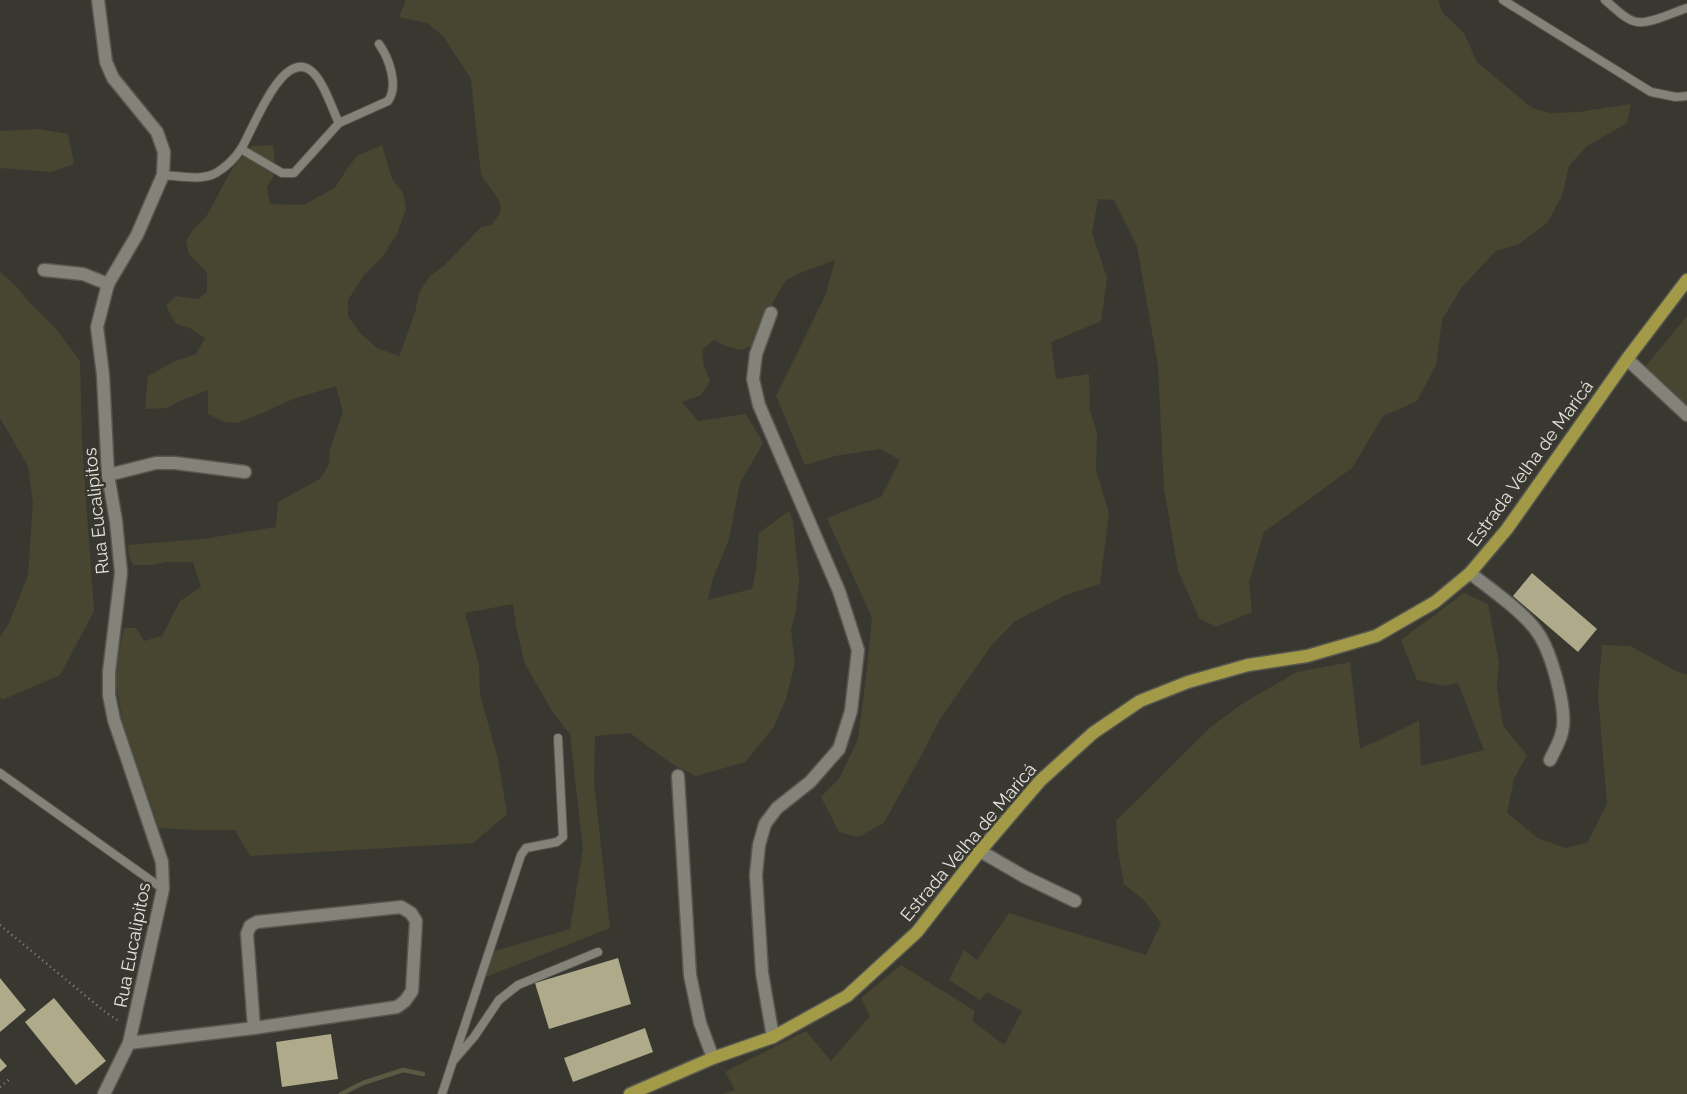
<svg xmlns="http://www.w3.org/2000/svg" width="1687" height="1094" viewBox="0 0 1687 1094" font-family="Raleway,sans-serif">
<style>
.green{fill:#484631}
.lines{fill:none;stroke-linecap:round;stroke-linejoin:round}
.stream{stroke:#5b5844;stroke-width:4.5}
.building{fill:#aeaa8a}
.service-casing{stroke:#575650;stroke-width:10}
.minor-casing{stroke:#575650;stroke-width:15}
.primary-casing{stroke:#575650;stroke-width:15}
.path{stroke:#8a8a83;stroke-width:2.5;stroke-dasharray:1 4;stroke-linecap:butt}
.service{stroke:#84837a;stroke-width:8}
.minor{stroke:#84837a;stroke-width:12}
.primary{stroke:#a39a48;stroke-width:12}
.labels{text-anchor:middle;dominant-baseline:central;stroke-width:5;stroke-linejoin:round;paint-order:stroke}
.street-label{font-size:18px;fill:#e4e4df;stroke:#393830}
</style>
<rect width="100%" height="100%" fill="#393830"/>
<g class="green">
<path d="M406 0H1438L1442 12 1464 33 1477 62 1532 108 1550 113 1579 112 1631 104 1627 123 1587 146 1569 166 1562 196 1547 223 1519 244 1496 251 1461 288 1442 320 1436 365 1417 401 1383 416 1352 468 1264 532 1249 582 1252 612 1216 627 1199 618 1178 571 1164 488 1158 366 1137 246 1114 200 1098 199 1092 233 1107 278 1101 321 1051 342 1056 379 1089 374 1090 411 1097 433 1096 469 1109 514 1100 584 1068 594 1015 621 991 646 940 719 922 754 884 823 858 837 839 832 821 797 839 779 858 739 867 670 872 618 827 518 881 497 900 460 880 449 835 456 805 465 776 396 826 294 835 260 800 273 785 281 770 308 754 344 742 350 725 346 714 340 702 350 704 367 710 381 701 395 682 402 698 421 746 414 763 443 740 483 729 539 713 578 708 600 752 589 756 571 759 533 789 511 793 521 799 580 796 609 791 630 795 663 786 699 773 728 745 762 696 776 672 764 630 733 595 736 594 783 610 928 483 978 495 951 570 929 583 849 570 734 552 711 525 664 517 631 513 604 465 613 479 666 480 695 498 759 507 814 473 843 250 856 235 830H194L159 828 123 724 114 673 124 628H136L144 641 162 636 180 601 201 587 193 562H167L153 565H133L129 556 128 545 203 539 276 527 278 502 320 479 329 464 330 449 343 412 336 386 293 399 262 413 237 423 225 422 208 414V390L180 401 167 408 145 409 148 376 173 362 196 354 205 338 190 328 176 324 166 306 176 296 198 299 207 292V273L189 254 186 241 193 230 206 217 232 169 252 146 273 145 276 172 267 187 270 204 303 205 335 188 349 166 357 156 382 145 392 179 403 193 406 209 397 234 383 256 364 275 348 300V316L360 333 377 348 399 356 415 313 419 293 430 276 444 266 481 227 492 225 501 211 499 200 481 175 471 79 443 36 427 23 399 17Z"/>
<path d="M38 129 68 134 74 164 51 172 0 168V131Z"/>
<path d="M0 272 16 286 28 301 57 330 80 361 82 444 94 611 60 675 2 700 0 697V637L9 623 28 575 33 503 28 466 0 418Z"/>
<path d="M1687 316V406L1645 367Z"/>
<path d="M1464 593 1488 604 1499 663 1497 688 1503 726 1527 755 1514 779 1507 813 1538 838 1565 848 1587 843 1607 804 1598 694 1602 645 1630 646 1674 670 1687 675V1094H722L735 1090 725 1072 806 1031 831 1061 870 1016 861 998 901 965 975 1011 972 1021 1004 1045 1022 1011 987 992 980 1000 949 980 964 950 977 960 1009 913 1146 955 1161 923 1144 900 1124 884 1118 851 1116 821 1212 726 1242 704 1297 672 1350 662 1360 749 1419 721 1421 766 1484 750 1458 683 1444 686 1417 680 1401 640Z"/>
</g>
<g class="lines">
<path class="stream" d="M341 1094 363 1083 403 1070 423 1074"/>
</g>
<g class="building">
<path d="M1532 573 1597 629 1578 652 1513 596Z"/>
<path d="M618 958 631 1004 549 1029 535 983Z"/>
<path d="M0 978 26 1010 0 1032Z"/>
<path d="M54 998 106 1061 76 1085 25 1022Z"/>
<path d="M645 1028 653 1052 573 1082 564 1058Z"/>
<path d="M331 1034 338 1079 282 1087 276 1042Z"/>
<path d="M0 1058 7 1066 0 1072Z"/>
</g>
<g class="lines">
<g class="service-casing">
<g id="service">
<path d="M1503 0 1651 92 1676 97 1687 96"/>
<path d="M1605 0C1614 7 1626 21 1638 22 1650 24 1674 12 1687 8"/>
<path d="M241 149 282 173H294L339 123 388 101C399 86 389 58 379 44"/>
<path d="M163 175C179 176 202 181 216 173 226 167 235 158 241 149 252 132 281 50 310 70 323 79 332 109 339 123"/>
<path d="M0 773 163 889"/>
<path d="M454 1060 474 1037 499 1000 518 985 598 952"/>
<path d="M442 1094 521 855 526 848 557 842 563 837 558 738"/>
</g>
</g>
<g class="minor-casing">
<g id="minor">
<path d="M98 0 106 62 113 78 157 132 164 152 163 175 137 235 108 284 97 327 103 375 108 475 116 521 121 573 109 672V695L114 720 162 862 163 889 129 1043 104 1094"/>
<path d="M44 270 83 274 108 284"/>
<path d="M771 313 756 354 753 379 759 405 839 591 858 650 851 711 839 749 810 782 777 808 765 824 759 845 756 875 762 973 773 1037"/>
<path d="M1627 359 1687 415"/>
<path d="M108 475 156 463H175L245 472"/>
<path d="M1470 573C1490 589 1524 612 1538 633 1551 652 1568 710 1562 732 1560 742 1554 751 1550 760"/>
<path d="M678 776 690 975 700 1023 713 1058"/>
<path d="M980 851 1025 877 1075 901"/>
<path d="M129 1043 254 1028 397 1007 405 1001 412 991 416 921 411 913 401 907 257 922 250 926 247 934 254 1028"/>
</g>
</g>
<g class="primary-casing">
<path id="primary" d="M630 1094 713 1058 773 1037 847 996 917 932 980 851 1040 781 1093 733 1140 701 1188 682 1248 665 1307 656 1376 636 1435 602 1470 573 1507 529 1627 359 1687 280"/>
</g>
<g class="path">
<path d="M0 925 104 1011 120 1022"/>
<path d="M0 1087 11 1078"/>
</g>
<use href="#service" class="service"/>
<use href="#minor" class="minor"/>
<use href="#primary" class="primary"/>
</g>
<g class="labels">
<g class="street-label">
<text transform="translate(1530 463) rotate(-54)">Estrada Velha de Maricá</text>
<text transform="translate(96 511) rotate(-96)">Rua Eucalipitos</text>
<text transform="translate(968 842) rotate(-50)">Estrada Velha de Maricá</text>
<text transform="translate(132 945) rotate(-79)">Rua Eucalipitos</text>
</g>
</g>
</svg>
